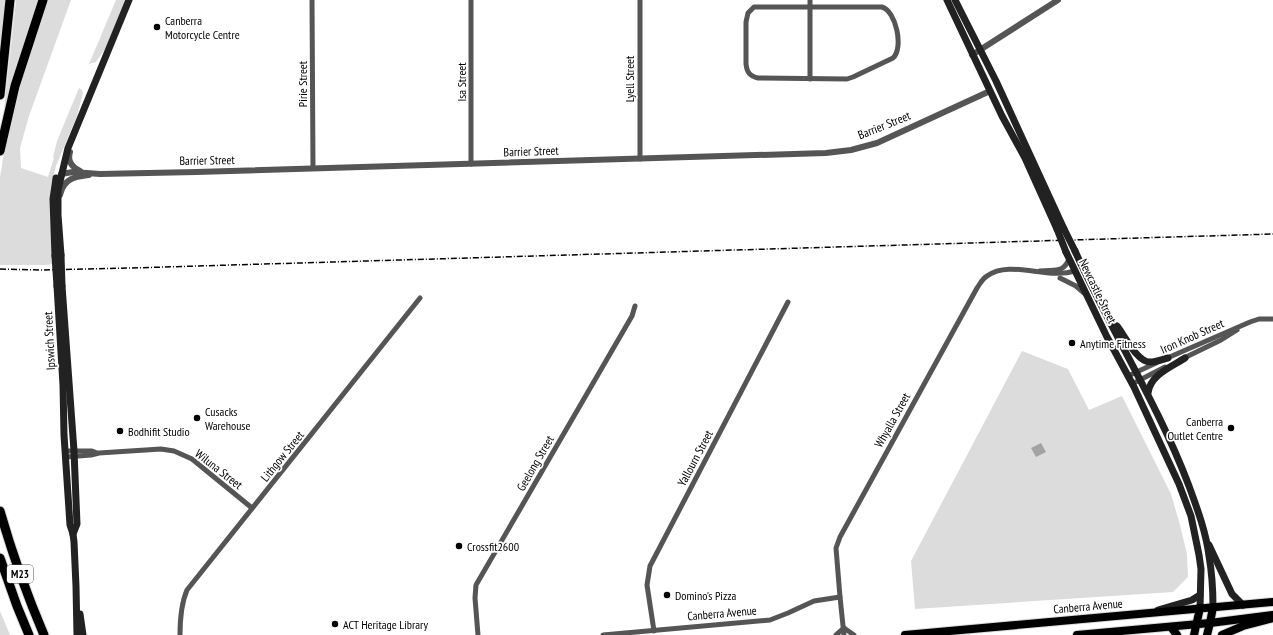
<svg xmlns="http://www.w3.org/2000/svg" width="1273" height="635" viewBox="0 0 1273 635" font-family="'PT Sans Narrow',sans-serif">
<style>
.green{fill:#dcdcdc}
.water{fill:#a3a3a3}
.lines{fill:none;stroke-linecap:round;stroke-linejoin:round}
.primary-casing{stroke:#dbdbdb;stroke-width:10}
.trunk-casing{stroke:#dbdbdb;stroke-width:10}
.motorway-casing{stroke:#dbdbdb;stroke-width:11}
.minor{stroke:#555;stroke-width:5}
.tertiary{stroke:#555;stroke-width:6}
.secondary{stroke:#222;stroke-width:7}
.primary{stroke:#000;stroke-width:8}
.trunk{stroke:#000;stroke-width:8}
.motorway{stroke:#000;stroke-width:9}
.rail{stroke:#000;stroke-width:1.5;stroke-dasharray:6 2 1 2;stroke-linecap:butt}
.secondary-bridge{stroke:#222;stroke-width:7}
.poi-dot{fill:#000;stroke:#fff;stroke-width:1.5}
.labels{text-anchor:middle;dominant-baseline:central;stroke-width:3.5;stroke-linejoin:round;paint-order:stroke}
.shield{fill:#fff;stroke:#4c4c4c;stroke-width:1}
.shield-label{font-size:11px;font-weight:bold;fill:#000}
.poi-label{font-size:12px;fill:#000;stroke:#fff;text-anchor:start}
.street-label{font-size:12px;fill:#000;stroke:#fff}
</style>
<rect width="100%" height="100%" fill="#fff"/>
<g class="green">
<path d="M0 0H7L0 57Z"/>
<path d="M16 0H41L3 120V119Z"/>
<path d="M48 0H71L29 116 20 148 21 168 48 177 54 158 53 157 57 141 79 88 82 90 83 93 77 116 56 166 51 184 50 201 52 264 47 265H0V177L6 141 17 95 20 87V82Z"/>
<path d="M116 0H126L105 49 96 62 89 64Z"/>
<path d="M1022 351 1068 369 1089 410 1122 396 1171 494 1180 525 1187 554 1188 577 1173 592 915 609 911 561Z"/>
<path d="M0 611 10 635H0Z"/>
</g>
<path class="water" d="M1041 443 1046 452 1036 457 1031 448Z"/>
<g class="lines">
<g class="primary-casing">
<g id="primary">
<path d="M1171 627 1177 635"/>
<path d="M1194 635 1200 608"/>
<path d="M1207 635 1210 623 1213 607"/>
<path d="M1222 635 1243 626 1273 618"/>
</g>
</g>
<g class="trunk-casing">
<g id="trunk">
<path d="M905 635 1273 602"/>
<path d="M1077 635 1210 623 1273 615"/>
</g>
</g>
<g class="motorway-casing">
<g id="motorway">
<path d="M0 95 10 0"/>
<path d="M0 151 15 86 43 0"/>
<path d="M0 511C12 553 27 595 44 635"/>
<path d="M0 558 17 606 29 635"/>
</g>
</g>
<g class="minor">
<path d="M312 0 313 168"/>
<path d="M640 0V159"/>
<path d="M754 7H882C896 11 904 48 893 58L853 77 847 79 758 78C750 76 747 73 746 64V22L748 13Z"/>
<path d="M810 79V0"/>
<path d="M471 164V0"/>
<path d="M1040 271C1054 269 1063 274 1069 259"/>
<path d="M1060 278 1076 286 1084 293"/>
<path d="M1165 359 1250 322 1259 319H1273"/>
<path d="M1182 359 1221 340 1237 330"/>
<path d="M1128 376 1156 363"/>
<path d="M1132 384 1165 367"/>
<path d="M65 451H92L97 453"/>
<path d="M66 457 91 455 99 453 161 449 174 451 192 459 252 508"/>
<path d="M844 628 854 635"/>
<path d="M654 631 647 585 650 566 788 302"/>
<path d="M180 635C180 619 181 604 187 590L420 298"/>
<path d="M478 635 475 598 476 585 632 316 635 306"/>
<path d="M603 635 770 620 788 613 814 601 840 597"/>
<path d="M836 635 844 628"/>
<path d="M844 635 840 597 836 548 840 537 977 288C980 284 982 279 987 276 1010 259 1047 280 1075 271"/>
</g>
<g class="tertiary">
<path d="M972 55 1058 0"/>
<path d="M70 152C67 161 72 167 80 171"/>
<path d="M61 174 73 172 100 174 196 172 826 153 851 150 877 143 990 91"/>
<path d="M60 195C64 178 74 177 89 175"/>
</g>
<g class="secondary">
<path d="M947 0 1002 116 1025 158 1057 229"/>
<path d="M955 0 996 81 1064 229"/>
<path d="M1075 251C1111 331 1158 404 1189 486 1197 508 1206 532 1209 556 1212 573 1213 590 1213 607"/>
<path d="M1066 252 1107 337 1134 387 1179 484 1191 516 1199 555 1201 569 1200 608"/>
<path d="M61 255 58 215V190L68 148 129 0"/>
<path d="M55 256 53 199 56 178"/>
<path d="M57 286 63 385 64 435 70 525 73 534 74 542 76 586 77 635"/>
<path d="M62 286 74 451 77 524 73 534"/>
<path d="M1117 326C1125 336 1137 362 1150 362 1156 362 1163 359 1168 358"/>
<path d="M1148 393C1150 375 1171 367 1185 358"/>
<path d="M1209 545 1232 594 1243 605"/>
<path d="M1158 610 1192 600 1200 595"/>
<path d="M80 614 83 635"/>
</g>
<use href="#primary" class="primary"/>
<use href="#trunk" class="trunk"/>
<use href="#motorway" class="motorway"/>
<path class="rail" d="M0 269 41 270 131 268 1273 234"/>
<g class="secondary-bridge">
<path d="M1057 229 1066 252"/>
<path d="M1064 229 1075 251"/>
<path d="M61 255 62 286"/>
<path d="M55 256 57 286"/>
</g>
</g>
<g class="poi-dot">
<circle cx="157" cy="27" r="4"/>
<circle cx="1072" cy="343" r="4"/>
<circle cx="197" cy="418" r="4"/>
<circle cx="1231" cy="428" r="4"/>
<circle cx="120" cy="431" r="4"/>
<circle cx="459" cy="546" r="4"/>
<circle cx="667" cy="595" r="4"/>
<circle cx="335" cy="624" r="4"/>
</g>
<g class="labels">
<rect class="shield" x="7" y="565" width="26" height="18" rx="3"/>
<g class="shield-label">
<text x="20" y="574">M23</text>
</g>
<g class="poi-label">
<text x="165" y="20">Canberra<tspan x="165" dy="14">Motorcycle Centre</tspan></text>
<text x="1080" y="343">Anytime Fitness</text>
<text x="205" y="411">Cusacks<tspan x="205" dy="14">Warehouse</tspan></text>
<text x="1223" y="421" text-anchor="end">Canberra<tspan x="1223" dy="14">Outlet Centre</tspan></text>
<text x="128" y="431">Bodhifit Studio</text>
<text x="467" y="546">Crossfit2600</text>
<text x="675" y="595">Domino's Pizza</text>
<text x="343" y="624">ACT Heritage Library</text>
</g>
<g class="street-label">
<text transform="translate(629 79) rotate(-90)">Lyell Street</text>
<text transform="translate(461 82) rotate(-90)">Isa Street</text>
<text transform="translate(302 84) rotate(-90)">Pirie Street</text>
<text transform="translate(884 125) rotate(-22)">Barrier Street</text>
<text transform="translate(531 151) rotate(-2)">Barrier Street</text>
<text transform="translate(207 160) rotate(-1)">Barrier Street</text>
<text transform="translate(1098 291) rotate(64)">Newcastle Street</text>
<text transform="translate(1192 336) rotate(-24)">Iron Knob Street</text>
<text transform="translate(49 341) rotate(-93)">Ipswich Street</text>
<text transform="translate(892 420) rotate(-61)">Whyalla Street</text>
<text transform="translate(282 456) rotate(-51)">Lithgow Street</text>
<text transform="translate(695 458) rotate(-62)">Yallourn Street</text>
<text transform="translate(535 463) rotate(-60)">Geelong Street</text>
<text transform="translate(219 469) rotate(38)">Wiluna Street</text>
<text transform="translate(1088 606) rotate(-5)">Canberra Avenue</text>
<text transform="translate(722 613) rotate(-5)">Canberra Avenue</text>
</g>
</g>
</svg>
